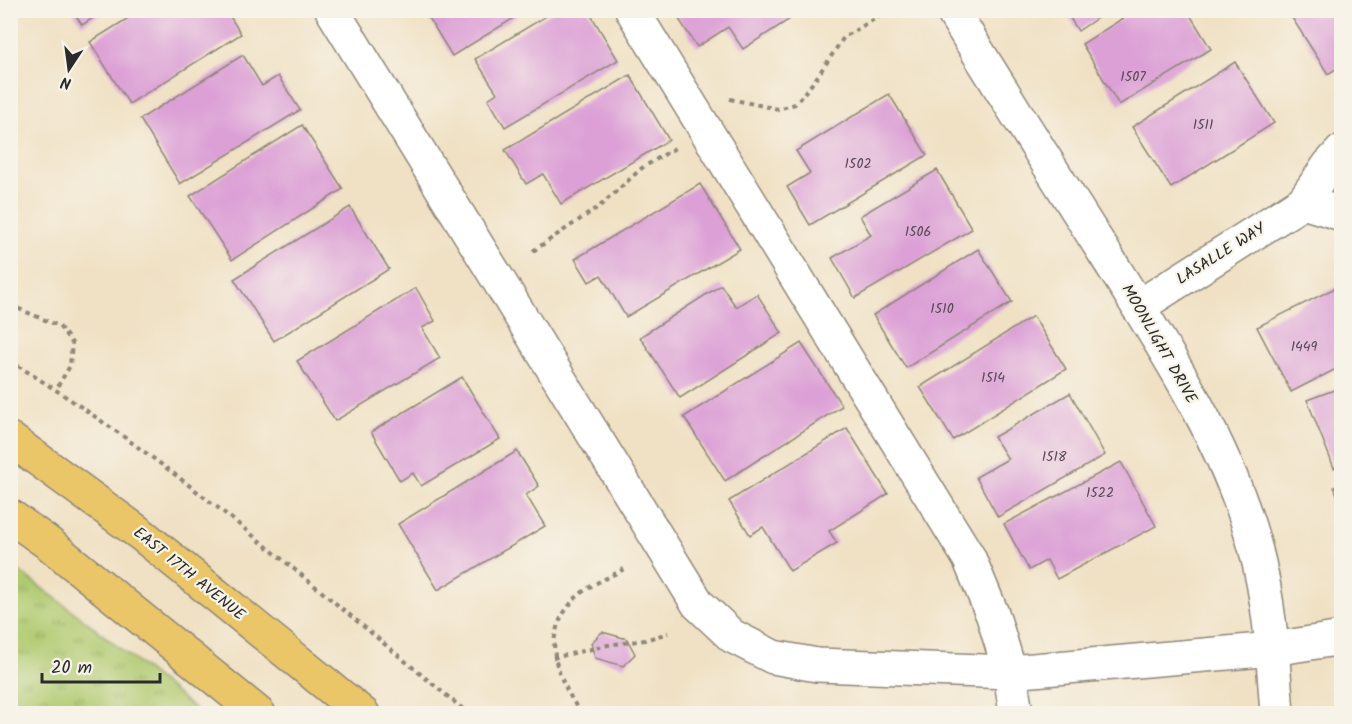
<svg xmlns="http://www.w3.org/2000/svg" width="1352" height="724" viewBox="0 0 1352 724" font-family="Kalam,sans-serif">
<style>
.park{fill:url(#park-tufts);stroke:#6e7a4e;stroke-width:1.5}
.building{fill:#dca0d6}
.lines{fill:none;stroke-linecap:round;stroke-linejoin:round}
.minor-casing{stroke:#8e8678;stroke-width:36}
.major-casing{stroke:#8e8678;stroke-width:36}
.path{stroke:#8e8678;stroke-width:4;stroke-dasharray:4.5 4.5;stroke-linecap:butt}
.minor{stroke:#fff;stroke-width:33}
.major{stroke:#ebc669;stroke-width:33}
.labels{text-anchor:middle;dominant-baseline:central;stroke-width:4.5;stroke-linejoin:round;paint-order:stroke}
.number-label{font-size:14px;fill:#574856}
.street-label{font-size:16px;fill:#2b2b2b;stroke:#f7f3e8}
</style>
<defs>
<pattern id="park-tufts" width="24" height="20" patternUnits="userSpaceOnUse" patternTransform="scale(1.5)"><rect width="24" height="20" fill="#b0ca70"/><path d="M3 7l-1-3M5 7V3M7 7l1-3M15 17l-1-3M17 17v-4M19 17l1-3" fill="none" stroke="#8fa45c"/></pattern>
</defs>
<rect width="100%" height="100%" fill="#f7f3e8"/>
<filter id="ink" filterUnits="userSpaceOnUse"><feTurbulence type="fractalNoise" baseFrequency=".0167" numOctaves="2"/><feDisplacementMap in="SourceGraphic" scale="12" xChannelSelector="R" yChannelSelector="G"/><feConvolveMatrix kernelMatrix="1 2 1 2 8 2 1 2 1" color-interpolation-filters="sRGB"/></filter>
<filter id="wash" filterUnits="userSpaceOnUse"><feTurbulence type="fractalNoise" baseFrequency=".008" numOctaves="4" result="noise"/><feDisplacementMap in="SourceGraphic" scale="24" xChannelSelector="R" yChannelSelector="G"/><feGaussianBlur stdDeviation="1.35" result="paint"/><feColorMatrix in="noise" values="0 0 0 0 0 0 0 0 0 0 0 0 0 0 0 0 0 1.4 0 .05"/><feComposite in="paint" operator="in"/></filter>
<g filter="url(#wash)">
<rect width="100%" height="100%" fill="#f0e1c4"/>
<path class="park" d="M11 565 91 625 200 713H11Z"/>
<g id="blocks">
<g class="building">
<path d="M72 10H106L82 25Z"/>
<path d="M141 10H226L241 34 129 104 90 42Z"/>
<path d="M424 10H527L452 56Z"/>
<path d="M556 10H588L618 60 505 127 488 99 497 93 475 59Z"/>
<path d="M673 10H804L743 49 728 27 697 47Z"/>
<path d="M1065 10H1109L1078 31Z"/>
<path d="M1136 10H1187L1211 49 1119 105 1082 44Z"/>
<path d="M1287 10H1342V65L1328 74Z"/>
<path d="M243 55 262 86 278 76 300 110 180 184 140 119Z"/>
<path d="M1235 62 1274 123 1171 188 1132 127Z"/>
<path d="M630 75 669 140 561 204 543 174 526 184 505 150Z"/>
<path d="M889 94 927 155 810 225 787 187 810 173 796 151Z"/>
<path d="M302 125 343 189 232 260 190 196Z"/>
<path d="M937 170 972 229 855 298 832 258 871 235 860 216Z"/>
<path d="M700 184 740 249 626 317 601 275 589 282 575 259Z"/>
<path d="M350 207 389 269 274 341 234 279Z"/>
<path d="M978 249 1012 302 906 368 873 315Z"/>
<path d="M721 285 736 307 757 294 782 333 680 398 640 337Z"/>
<path d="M1337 287 1342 295V366L1291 392 1257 327Z"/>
<path d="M416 288 435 321 422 328 440 358 335 421 297 361Z"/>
<path d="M1033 316 1066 369 953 440 920 387Z"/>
<path d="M801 343 842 406 725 481 684 417Z"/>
<path d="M462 377 500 439 421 486 413 473 400 481 371 432Z"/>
<path d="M1342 387V464L1334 468 1307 400Z"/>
<path d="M1070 393 1105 455 998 517 976 477 1008 459 994 437Z"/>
<path d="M847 428 888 494 829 531 837 543 790 571 763 527 750 535 729 501Z"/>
<path d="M517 451 539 486 526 495 545 526 438 590 398 524Z"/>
<path d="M1121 462 1156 526 1057 579 1047 560 1029 570 1004 524Z"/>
<path d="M1342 484V505H1341L1334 487Z"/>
<path d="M602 632 627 639 635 654 623 666 595 658 591 643Z"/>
</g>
</g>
</g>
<g filter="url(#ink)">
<use href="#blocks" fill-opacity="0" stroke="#8e8678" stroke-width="1.5"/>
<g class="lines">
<g class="minor-casing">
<g id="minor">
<path d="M332 10 698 604 732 636 773 657 817 665 1010 672 1016 714"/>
<path d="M632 10 969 558 993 616 1010 672 1273 649 1342 638"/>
<path d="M952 10C1003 93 1055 175 1107 257 1164 347 1227 443 1255 547 1270 602 1273 657 1277 714"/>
<path d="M1303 202 1342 214"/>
<path d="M1138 307 1303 202 1329 165 1342 151"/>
</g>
</g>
<g class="major-casing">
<g id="major">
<path d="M10 439 142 535 363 714"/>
<path d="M10 516 48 543 259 714"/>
</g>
</g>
<g class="path">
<path d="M730 99 778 109 795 104 815 80 844 37 890 10"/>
<path d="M533 251 600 206 642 168 675 148"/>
<path d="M10 305 59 326 72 343 70 366 56 389"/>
<path d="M10 361C175 462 320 592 469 714"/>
<path d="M553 658 608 645 645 640 668 633"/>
<path d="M581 714C557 676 539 639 573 601 584 587 608 578 624 569"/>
</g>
<use href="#minor" class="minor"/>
<use href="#major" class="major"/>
</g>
</g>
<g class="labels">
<g class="number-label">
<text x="1133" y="77">1507</text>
<text x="1203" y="125">1511</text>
<text x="858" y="164">1502</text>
<text x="918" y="232">1506</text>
<text x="942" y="309">1510</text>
<text x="1304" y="347">1449</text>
<text x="993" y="378">1514</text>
<text x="1054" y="457">1518</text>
<text x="1100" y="493">1522</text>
</g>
<g class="street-label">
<text transform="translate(1221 254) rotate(-32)">LASALLE WAY</text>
<text transform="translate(1159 344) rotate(60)">MOONLIGHT DRIVE</text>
<text transform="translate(189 574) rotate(39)">EAST 17TH AVENUE</text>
</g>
</g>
<rect width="1352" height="724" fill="none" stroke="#f7f3e8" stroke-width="36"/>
<g transform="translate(69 69) rotate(193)" stroke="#f7f3e8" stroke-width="4.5" paint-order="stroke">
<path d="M0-4.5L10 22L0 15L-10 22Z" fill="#2b2b2b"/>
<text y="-9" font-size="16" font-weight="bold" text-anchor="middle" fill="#2b2b2b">N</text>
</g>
<path d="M42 673v9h118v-9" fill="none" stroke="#2b2b2b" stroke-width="3"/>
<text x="51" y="673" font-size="18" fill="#2b2b2b" stroke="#f7f3e8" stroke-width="4.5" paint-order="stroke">20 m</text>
</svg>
